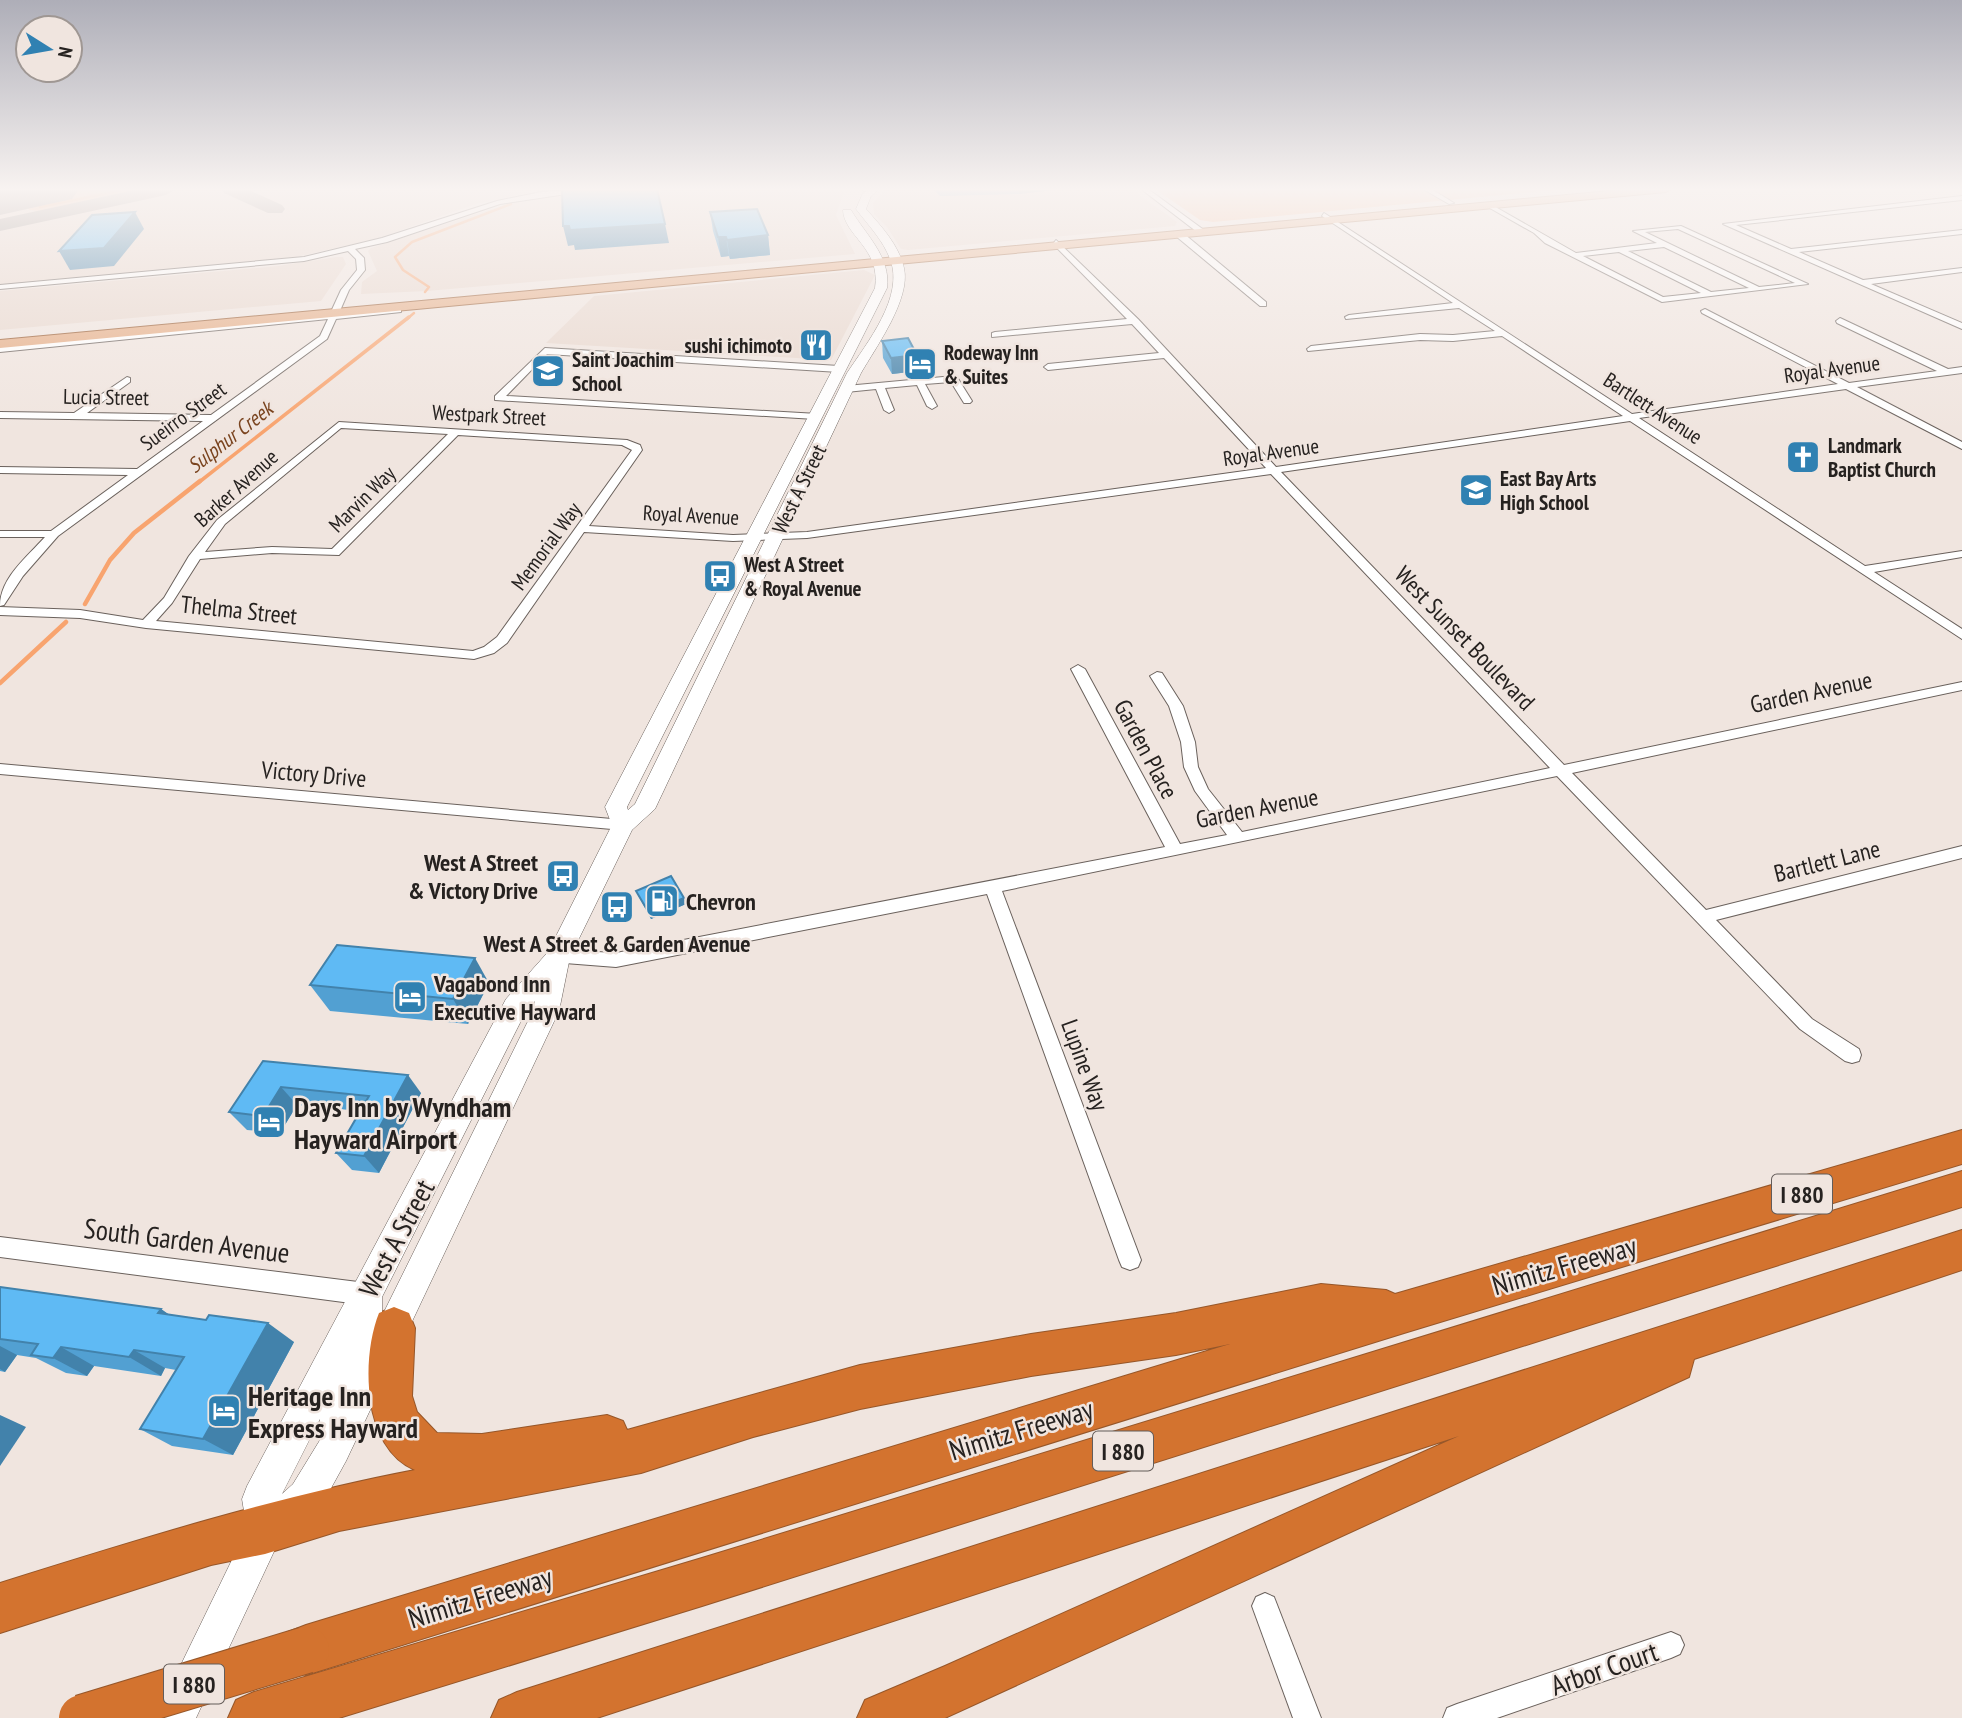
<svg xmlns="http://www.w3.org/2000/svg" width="1962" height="1718" viewBox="0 0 1962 1718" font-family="'PT Sans Narrow',sans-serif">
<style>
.built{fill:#e8d7cd}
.green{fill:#f7be9b}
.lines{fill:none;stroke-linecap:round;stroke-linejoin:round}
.stream-far2{stroke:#f8a46f;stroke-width:2.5}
.stream-far1{stroke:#f8a46f;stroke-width:3.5}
.stream{stroke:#f8a46f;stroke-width:4.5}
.taxiway{fill:#968e8a;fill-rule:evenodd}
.runway{fill:#968e8a;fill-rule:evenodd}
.street-casing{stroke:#6a615c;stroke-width:2}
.secondary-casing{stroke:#6a615c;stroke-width:1}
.primary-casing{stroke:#96572a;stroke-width:2}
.highway-casing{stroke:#96572a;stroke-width:2}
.street{fill:#fff;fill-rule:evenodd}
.secondary{fill:#fff;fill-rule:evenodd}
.primary{fill:#e5ab82;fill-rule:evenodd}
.highway{fill:#d3732f;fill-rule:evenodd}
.highway-bridge-casing{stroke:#96572a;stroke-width:48;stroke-linecap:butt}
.highway-bridge{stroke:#d3732f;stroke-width:46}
.wall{fill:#52a0d2}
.shaded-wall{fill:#4282ab}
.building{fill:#5fbaf4;stroke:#4282ab;stroke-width:2}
.labels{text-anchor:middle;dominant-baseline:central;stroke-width:5;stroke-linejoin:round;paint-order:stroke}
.far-poi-label{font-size:21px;font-weight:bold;fill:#262220;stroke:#f0e5df;text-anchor:start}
.far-street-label{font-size:21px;fill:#262220;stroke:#f0e5df}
.far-water-label{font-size:21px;font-style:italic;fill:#7a441f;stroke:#f0e5df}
.shield{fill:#f0e5df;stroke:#635c59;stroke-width:2}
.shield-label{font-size:23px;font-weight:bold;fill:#262220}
.street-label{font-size:24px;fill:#262220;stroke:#f0e5df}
.poi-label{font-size:24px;font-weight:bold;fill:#262220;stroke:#f0e5df;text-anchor:start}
.near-poi-label{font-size:28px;font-weight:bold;fill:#262220;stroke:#f0e5df;text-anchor:start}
.near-street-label{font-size:28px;fill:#262220;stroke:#f0e5df}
</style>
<rect width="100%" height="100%" fill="#f0e5df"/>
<g class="built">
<path d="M0 189H575L521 194 476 204 376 239 296 257 0 285Z"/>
<path d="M635 189 844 191 836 215 855 254 427 291 361 294 362 282 377 271 368 251 371 248 513 202Z"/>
<path d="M886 189H1131L1177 222 1175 226 908 250 901 249 887 227 874 214 873 203Z"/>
<path d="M336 257H343L346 264 321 301 0 330V291L278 266Z"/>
<path d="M864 270 875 275 831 360 546 343 594 296Z"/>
</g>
<g class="green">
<path d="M77 189H149L44 211 30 210 20 203Z"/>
<path d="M1155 189H1565L1213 222 1200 220Z"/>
</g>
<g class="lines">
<g class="stream-far2">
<path d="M40 207 127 189"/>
<path d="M425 292 429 287 403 270 395 257 412 242 511 204"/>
<path d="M407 319 414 313"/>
</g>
<path class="stream-far1" d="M198 483 409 317"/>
<g class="stream">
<path d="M85 604 110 560 134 533 200 481"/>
<path d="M0 683 66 622"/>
</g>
<g class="taxiway">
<path d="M139 189H176L166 195 0 231V219Z"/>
<path d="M221 189H247L282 205 285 209 282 213H268L224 193Z"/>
</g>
<path class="runway" d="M0 189H79L72 199 0 215Z"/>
<g class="street-casing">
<g id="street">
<path d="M575 189H600L500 204 387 242 355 249 364 258 365 270 349 290 339 313 398 308H401V312L336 319 327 339 58 536 23 576 4 605 0 606C0 578 27 557 45 537H0V531H51L128 475 0 473V467L137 469 203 421 0 418V412L74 413 127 377 130 378V382L87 413 211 415 320 336 328 319 0 352V346L330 314 341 290 357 270 356 259 348 251 304 261 0 289V285L304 257 382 238 497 201 541 192Z"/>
<path d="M861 189H878L864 191Z"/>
<path d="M1141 189H1148L1208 233 1201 235Z"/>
<path d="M1423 189H1431L1454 203 1449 204Z"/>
<path d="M1962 196V200L1736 225 1791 249 1962 230V234L1799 252 1863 280 1962 268V272L1871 284 1962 323V329L1723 224Z"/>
<path d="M1488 205H1492L1576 253 1657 243 1633 231 1681 226 1808 284 1662 302 1545 243 1534 233 1488 207ZM1678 229 1795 283 1759 287 1645 232ZM1664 247 1749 288 1711 292 1628 251ZM1619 252 1701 293 1663 297 1583 256Z"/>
<path d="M1324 213 1632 414 1838 384 1702 313 1701 311 1705 309 1849 383 1937 371 1837 323 1836 321 1840 318 1948 369 1962 367V373L1857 387 1962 442V449L1846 389 1639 418 1865 566 1962 551V557L1874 572 1962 629V639L1630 421 1281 472 1564 765 1962 682V690L1572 773 1706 910 1962 846V858L1716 920 1812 1019 1859 1049 1861 1055 1859 1061 1852 1063 1845 1061 1800 1029 1557 776 1002 891 1141 1260 1138 1267 1130 1270 1122 1267 1119 1260 987 894 616 967 552 962 549 957 552 952 558 950 616 953 1165 847 1071 669 1078 665 1085 669 1180 844 1227 835 1195 791 1184 767 1181 742 1169 706 1150 676 1157 672 1162 673 1183 706 1195 742 1198 767 1208 789 1242 832 1550 768 1271 474 807 538 733 541 584 532 507 643 494 653 474 659 146 628 80 618 0 615V607L80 610 143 620 164 598 189 556 217 520 339 422 627 440 640 445 642 450 589 526 733 535 807 532 1266 468 1164 358 1048 370 1044 367 1048 364 1159 353 1132 324 992 337V333L995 332 1127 319 1053 244 1056 240 1138 319 1276 467 1623 416 1502 336 1453 341 1420 340 1308 351 1307 349 1311 346 1420 334 1453 335 1495 331 1459 308 1346 319 1345 317 1349 315 1453 303 1322 216ZM341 428 448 434 332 549 272 547 205 552 225 524ZM458 435 622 445 632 450 497 637 484 647 473 651 156 621 172 603 200 559 272 553 339 555Z"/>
<path d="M1177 233H1183L1266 302V306H1260L1177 237Z"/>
<path d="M545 348 839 366 844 369 839 372 547 354 506 396 818 414V418L815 419 495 400V396Z"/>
<path d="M954 376 957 377 972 401 970 403H964L951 382 925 384 937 406 932 409 927 406 917 385 885 388 894 410 889 413 884 410 876 389 846 392 841 389 846 386Z"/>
<path d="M0 764 623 820 631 825 623 830 0 774Z"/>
<path d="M0 1237 366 1283 374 1286 377 1294 374 1302 366 1305 0 1257Z"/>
<path d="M1265 1593 1274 1597 1321 1718H1293L1252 1606 1256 1597Z"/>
<path d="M1671 1632 1680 1636 1684 1645 1680 1654 1671 1658 1497 1718H1443L1447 1708 1457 1704Z"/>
</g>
</g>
<g class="secondary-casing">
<path id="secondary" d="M868 189 878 190 871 196 866 209C881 226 899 245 904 268 911 299 876 347 861 373L655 809 632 830 570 957 559 1011 346 1461 319 1510 278 1543 196 1718H155L247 1529 242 1499 247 1486 506 999 548 952 612 825 605 807 875 288C881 248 844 236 843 210H851C866 235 891 257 887 288L627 807 628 810 635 804 847 373C867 343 905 296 890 259 883 240 868 225 856 209L862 195ZM535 1001 533 1011 382 1316V1297L524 1015ZM320 1419V1440L293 1484 282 1494Z"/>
</g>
<g class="primary-casing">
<path id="primary" d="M1631 189H1671L1666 192 0 348V340Z"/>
</g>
<g class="highway-casing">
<g id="highway">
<path d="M1962 1130V1164L1404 1333 306 1675 288 1668 281 1650 288 1632 306 1625 1230 1344 1176 1355 1031 1376 860 1409 753 1437 641 1473 339 1531 265 1554 211 1565 0 1633V1583C137 1540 274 1497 415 1470 362 1448 361 1358 379 1313L394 1307 409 1313 415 1328 412 1396 417 1412 437 1433 482 1434 607 1415 623 1421 627 1430 860 1365 1031 1334 1176 1313 1321 1284 1386 1290 1395 1294Z"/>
<path d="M1962 1171V1207L702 1606 339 1718H228L236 1700 254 1692 702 1558Z"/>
<path d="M1962 1230V1270L1694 1359 1689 1377 945 1718H857L865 1700 945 1666 1459 1436 597 1718H491L499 1700 517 1692Z"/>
</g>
</g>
<use href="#street" class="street"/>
<use href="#secondary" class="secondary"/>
<use href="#primary" class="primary"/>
<use href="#highway" class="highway"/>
<g class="highway-bridge-casing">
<path id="highway-bridge" d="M82 1718 306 1650"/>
</g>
<use href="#highway-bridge" class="highway-bridge"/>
</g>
<g class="wall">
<path d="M933 189H1061L1019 194 940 196Z"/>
<path d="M710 212 768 235 770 255 730 259 729 256 721 257 713 231Z"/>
<path d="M882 341 917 355 918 371 892 374 883 358Z"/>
<path d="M636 891 686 904 651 919 639 897Z"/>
<path d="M489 983 468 1024 330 1011 310 985Z"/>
<path d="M263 1061 421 1093 379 1173 352 1170 336 1153 360 1111 297 1105 280 1133 247 1130 229 1112Z"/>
<path d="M0 1287 161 1309 169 1315 294 1342 233 1455 172 1446 140 1429 176 1370 165 1368 161 1376 94 1366 87 1376 66 1373 36 1358 17 1355 5 1372 0 1371Z"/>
</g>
<g class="shaded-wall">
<path d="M1019 189H1061L1019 194Z"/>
<path d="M135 212 144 229 114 266 70 270 59 251Z"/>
<path d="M665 224 669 243 575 250 574 245 568 246 563 226Z"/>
<path d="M768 235 770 255 730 259 727 240Z"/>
<path d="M718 237H726L729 256 721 257Z"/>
<path d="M917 355 918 371 892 374 891 358Z"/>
<path d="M684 898 686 904 651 919 649 913Z"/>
<path d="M475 958 489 983 468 1024 453 999Z"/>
<path d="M408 1075 421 1093 379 1173 364 1156Z"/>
<path d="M281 1087 297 1105 280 1133 263 1116Z"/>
<path d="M161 1309 190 1329 158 1313Z"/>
<path d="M268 1323 294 1342 233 1455 203 1439Z"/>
<path d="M0 1346 17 1355 5 1372 0 1369Z"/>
<path d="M61 1347 94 1366 87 1376 53 1358Z"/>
<path d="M134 1350 165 1368 161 1376 129 1357Z"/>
<path d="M0 1415 26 1427 0 1466Z"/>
</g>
<g class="building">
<path d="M562 189H657L665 224 570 230 569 226H563Z"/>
<path d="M757 209 768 235 727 240 726 237H718L710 212Z"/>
<path d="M135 212 104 248 59 251 92 215Z"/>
<path d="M908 338 917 355 891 358 882 341Z"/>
<path d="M671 876 684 898 649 913 636 891Z"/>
<path d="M337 945 475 958 453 999 310 985Z"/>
<path d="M263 1061 408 1075 364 1156 336 1153 369 1096 281 1087 263 1116 229 1112Z"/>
<path d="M0 1287 161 1309 158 1313 206 1320 209 1315 268 1323 203 1439 140 1429 184 1357 134 1350 129 1357 61 1347 53 1358 31 1355 38 1344 0 1339Z"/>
</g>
<linearGradient id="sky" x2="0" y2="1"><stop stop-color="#aeaeb8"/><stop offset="0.44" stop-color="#f8f3f1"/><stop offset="1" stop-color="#f8f3f1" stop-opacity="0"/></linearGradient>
<rect width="1962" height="430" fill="url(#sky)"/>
<defs>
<g id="restaurant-square" transform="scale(1.75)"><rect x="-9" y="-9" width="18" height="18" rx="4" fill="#3081b2" stroke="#f0e5df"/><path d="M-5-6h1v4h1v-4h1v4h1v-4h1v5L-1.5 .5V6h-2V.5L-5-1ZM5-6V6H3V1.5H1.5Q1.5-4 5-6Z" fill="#fff"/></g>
<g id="hotel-square" transform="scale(1.75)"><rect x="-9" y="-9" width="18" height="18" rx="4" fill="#3081b2" stroke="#f0e5df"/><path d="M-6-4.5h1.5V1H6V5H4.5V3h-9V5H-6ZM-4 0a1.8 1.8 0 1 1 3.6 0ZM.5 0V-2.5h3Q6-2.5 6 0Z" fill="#fff"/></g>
<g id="school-square" transform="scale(1.75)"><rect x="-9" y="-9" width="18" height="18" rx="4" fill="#3081b2" stroke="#f0e5df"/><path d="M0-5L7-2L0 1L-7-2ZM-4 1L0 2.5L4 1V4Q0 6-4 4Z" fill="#fff"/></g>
<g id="church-square" transform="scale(1.75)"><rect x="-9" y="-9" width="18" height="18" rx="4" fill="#3081b2" stroke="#f0e5df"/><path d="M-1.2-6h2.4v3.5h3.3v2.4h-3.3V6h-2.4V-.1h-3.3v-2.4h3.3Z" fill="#fff"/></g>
<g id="bus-square" transform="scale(1.75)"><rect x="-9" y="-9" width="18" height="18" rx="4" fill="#3081b2" stroke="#f0e5df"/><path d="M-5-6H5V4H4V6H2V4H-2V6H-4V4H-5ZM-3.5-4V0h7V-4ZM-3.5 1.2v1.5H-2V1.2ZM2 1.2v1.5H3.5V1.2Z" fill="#fff"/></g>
<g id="fuel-square" transform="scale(1.75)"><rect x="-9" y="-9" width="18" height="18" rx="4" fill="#3081b2" stroke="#f0e5df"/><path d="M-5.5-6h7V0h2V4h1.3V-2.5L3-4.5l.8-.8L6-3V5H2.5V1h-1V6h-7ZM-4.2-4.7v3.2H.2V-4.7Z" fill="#fff"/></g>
</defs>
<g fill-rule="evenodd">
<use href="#restaurant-square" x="816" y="345"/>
<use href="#hotel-square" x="920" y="364"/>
<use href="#school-square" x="548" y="371"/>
<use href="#church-square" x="1803" y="457"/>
<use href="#school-square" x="1476" y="490"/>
<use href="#bus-square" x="720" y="576"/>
<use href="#bus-square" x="563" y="876"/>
<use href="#fuel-square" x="662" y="901"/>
<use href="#bus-square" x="617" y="907"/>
<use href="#hotel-square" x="410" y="997"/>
<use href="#hotel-square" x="269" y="1122"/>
<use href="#hotel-square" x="224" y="1411"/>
</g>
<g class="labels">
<g class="far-poi-label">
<text x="792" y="345" text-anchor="end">sushi ichimoto</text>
<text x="944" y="352">Rodeway Inn<tspan x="944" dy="24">&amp; Suites</tspan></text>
<text x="572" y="359">Saint Joachim<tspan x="572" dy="24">School</tspan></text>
<text x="1828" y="445">Landmark<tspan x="1828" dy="24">Baptist Church</tspan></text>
<text x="1500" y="478">East Bay Arts<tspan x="1500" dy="24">High School</tspan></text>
<text x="744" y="564">West A Street<tspan x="744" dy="24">&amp; Royal Avenue</tspan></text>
</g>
<g class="far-street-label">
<text transform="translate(1832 369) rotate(-8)">Royal Avenue</text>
<text transform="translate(106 397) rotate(1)">Lucia Street</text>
<text transform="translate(1653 408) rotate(33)">Bartlett Avenue</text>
<text transform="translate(489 415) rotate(3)">Westpark Street</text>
<text transform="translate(183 416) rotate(-36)">Sueirro Street</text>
<text transform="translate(1271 452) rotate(-8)">Royal Avenue</text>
<text transform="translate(236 488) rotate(-42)">Barker Avenue</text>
<text transform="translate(799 489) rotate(-64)">West A Street</text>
<text transform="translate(362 499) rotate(-45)">Marvin Way</text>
<text transform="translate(691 515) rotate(3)">Royal Avenue</text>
<text transform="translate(546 546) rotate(-54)">Memorial Way</text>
</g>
<g class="far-water-label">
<text transform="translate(230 437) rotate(-38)">Sulphur Creek</text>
</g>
<g class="shield">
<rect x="1772" y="1174.5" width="60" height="39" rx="5"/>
<rect x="1093" y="1431.5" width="60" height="39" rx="5"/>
<rect x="164" y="1664.5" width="60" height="39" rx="5"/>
</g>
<g class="shield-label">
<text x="1802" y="1194">I 880</text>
<text x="1123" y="1451">I 880</text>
<text x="194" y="1684">I 880</text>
</g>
<g class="street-label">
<text transform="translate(239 610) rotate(6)">Thelma Street</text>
<text transform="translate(1465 638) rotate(46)">West Sunset Boulevard</text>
<text transform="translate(1811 692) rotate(-12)">Garden Avenue</text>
<text transform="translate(1146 749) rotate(62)">Garden Place</text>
<text transform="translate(314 774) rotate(5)">Victory Drive</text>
<text transform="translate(1257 808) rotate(-11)">Garden Avenue</text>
<text transform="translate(1827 861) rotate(-14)">Bartlett Lane</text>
<text transform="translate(1085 1065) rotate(70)">Lupine Way</text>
</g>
<g class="poi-label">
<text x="538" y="862" text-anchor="end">West A Street<tspan x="538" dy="28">&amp; Victory Drive</tspan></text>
<text x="686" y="901">Chevron</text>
<text x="617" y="943" text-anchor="middle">West A Street &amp; Garden Avenue</text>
<text x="434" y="983">Vagabond Inn<tspan x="434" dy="28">Executive Hayward</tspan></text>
</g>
<g class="near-poi-label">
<text x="294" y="1106">Days Inn by Wyndham<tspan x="294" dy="32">Hayward Airport</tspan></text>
<text x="248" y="1395">Heritage Inn<tspan x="248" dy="32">Express Hayward</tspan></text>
</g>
<g class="near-street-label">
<text transform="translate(396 1238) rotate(-62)">West A Street</text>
<text transform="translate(187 1240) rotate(7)">South Garden Avenue</text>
<text transform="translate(1564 1265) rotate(-16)">Nimitz Freeway</text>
<text transform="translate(1021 1429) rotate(-17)">Nimitz Freeway</text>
<text transform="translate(480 1597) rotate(-17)">Nimitz Freeway</text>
<text transform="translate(1604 1668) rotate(-19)">Arbor Court</text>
</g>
</g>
<g transform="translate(49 49) rotate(101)"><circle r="33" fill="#f0e5df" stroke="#9f9793" stroke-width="2"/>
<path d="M0-5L12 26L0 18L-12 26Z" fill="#3081b2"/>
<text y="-10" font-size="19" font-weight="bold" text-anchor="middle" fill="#262220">N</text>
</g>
</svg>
